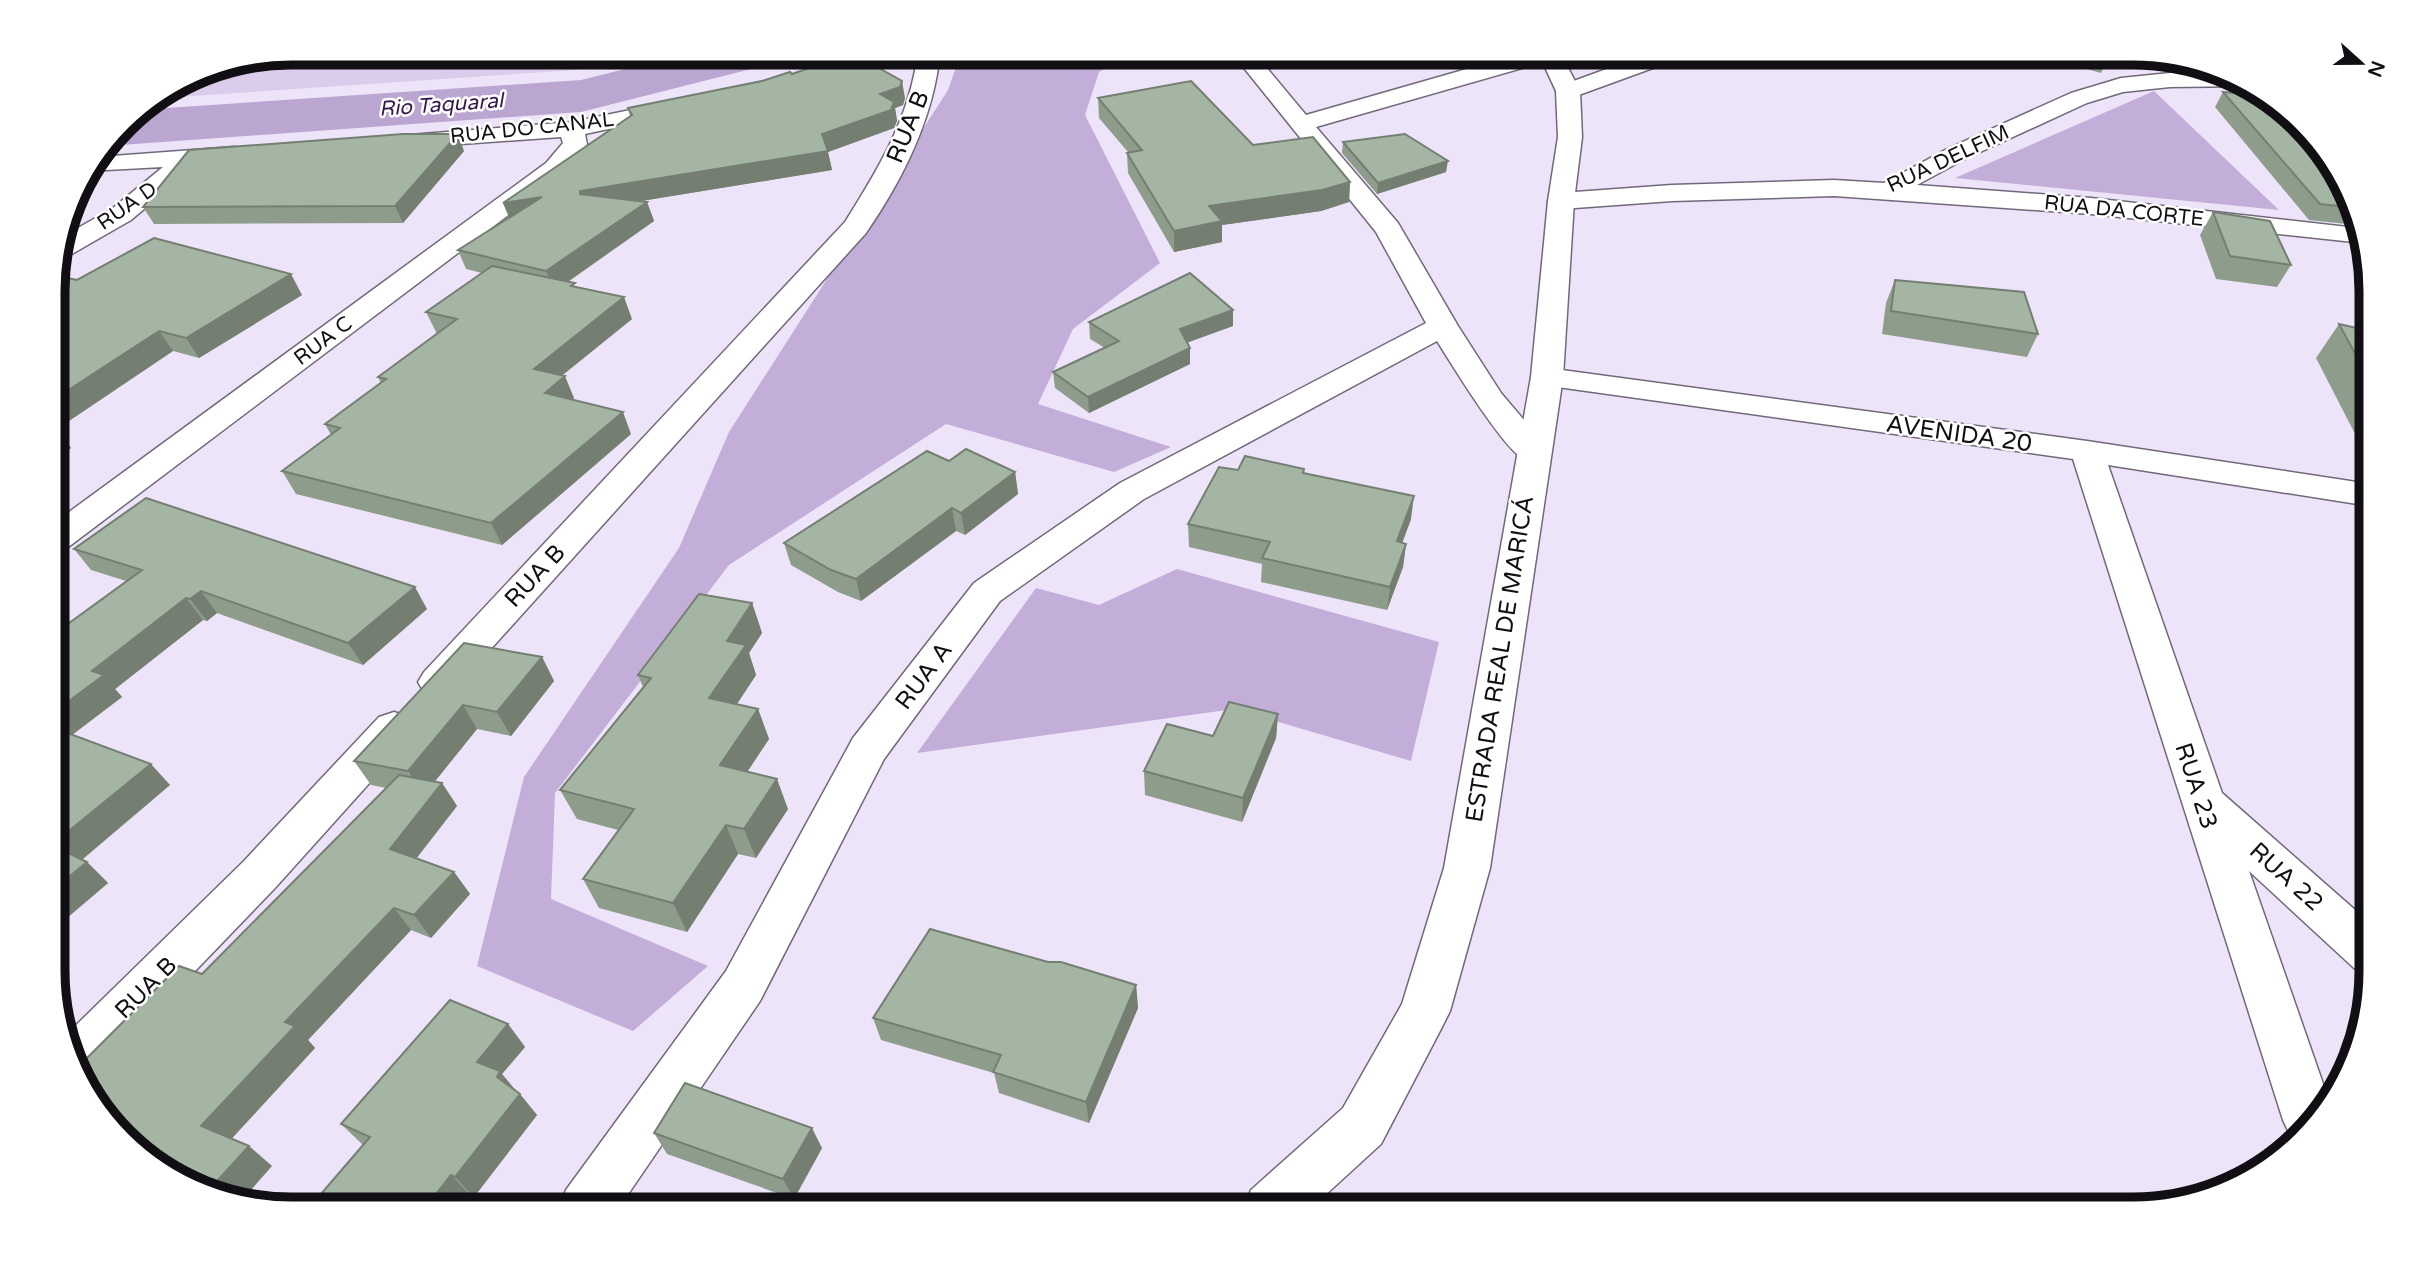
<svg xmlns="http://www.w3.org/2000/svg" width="2424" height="1262" viewBox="0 0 2424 1262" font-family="'Varela Round',sans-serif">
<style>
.green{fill:#dcccec}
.forest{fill:#c3add9}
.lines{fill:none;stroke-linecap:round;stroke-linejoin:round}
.river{fill:#bba6d1;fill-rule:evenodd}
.minor-casing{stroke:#71687a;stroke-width:3}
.secondary-casing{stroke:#71687a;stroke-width:3}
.minor{fill:#fff;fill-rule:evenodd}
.secondary{fill:#fff;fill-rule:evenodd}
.wall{fill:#8e9c8c}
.shaded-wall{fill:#747f72}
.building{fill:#a5b5a3;stroke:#747f72;stroke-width:2}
.labels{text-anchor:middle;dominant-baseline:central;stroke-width:5;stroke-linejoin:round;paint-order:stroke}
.far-water-label{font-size:21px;font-style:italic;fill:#36184d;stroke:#fff}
.far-street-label{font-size:21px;fill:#110e14;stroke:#fff}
.street-label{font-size:24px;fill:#110e14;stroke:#fff}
.rim{fill:none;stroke:#110e14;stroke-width:9}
</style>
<rect width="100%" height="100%" fill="#eee4f9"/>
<path class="green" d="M291 53V52L632 53 576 70 163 98V94L200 71Z"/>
<g class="forest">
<path d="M961 53H1134L1099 72 1085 115 1160 263 1073 329 1038 404 1171 447 1114 472 946 424 729 565 555 793 551 899 708 966 633 1031 477 966 524 777 679 548 729 432 948 90Z"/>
<path d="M2154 91 2279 210 1955 178Z"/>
<path d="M1177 569 1439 642 1411 761 1234 709 917 753 1036 588 1099 605Z"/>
</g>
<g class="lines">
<path class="river" d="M693 52H782L775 63 581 112 121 145 110 142 136 110 581 80Z"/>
<g class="minor-casing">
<g id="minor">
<path d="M857 52H891L888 57 821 80H805L802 75 805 70Z"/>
<path d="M918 52H940C934 118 903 179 866 233L452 692 438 697 424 692 418 682 424 672 845 222C879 168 910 117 918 52Z"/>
<path d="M1248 52H1270L1266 67 1306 115 1526 52H1560L1557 58 1316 127 1398 223 1458 326 1501 393 1550 451 1545 458C1537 460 1531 462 1524 459 1504 450 1451 363 1437 341L1144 499 1000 601 884 759 760 1001 618 1209H558L566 1190 726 971 853 738 974 583 1120 483 1426 323 1376 232 1244 68Z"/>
<path d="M1653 52H1686L1683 57 1576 96H1560L1556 91 1560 86Z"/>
<path d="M2170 73C2197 74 2228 68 2249 86L2170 87 2123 92 2087 103 1965 159 1917 185 2091 198 2357 228 2363 243 2091 214 1834 196 1672 201 1561 209 1552 207 1548 201 1552 195 1561 193 1672 185 1834 180 1884 183 1947 149 2071 93 2121 78Z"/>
<path d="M679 100 687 102 691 107 687 112 585 134 587 144 564 173 67 548 54 552V523L546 163 563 143 561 137 406 148 397 146 394 141 397 136 572 122Z"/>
<path d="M234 147 243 149 246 154 243 159 197 164 131 220 70 255 58 257 64 236 113 208 163 167 88 171 99 157Z"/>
<path d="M1547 368 2087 441 2370 484V506L2108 465 2222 793 2371 924V974L2354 968 2249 871 2328 1098 2292 1139 2283 1120 2073 459 1536 384 1531 377 1536 370Z"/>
<path d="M394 712 409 717 415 728 409 739 275 888 94 1076 84 1080 67 1034 243 862 379 717Z"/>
</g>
</g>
<g class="secondary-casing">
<path id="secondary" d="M1538 52H1560L1580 91 1582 137 1574 201 1563 377 1490 868 1450 1011 1442 1027 1381 1144 1310 1209H1243L1251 1190 1343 1108 1402 1004 1444 868 1531 377 1548 201 1558 137 1556 91Z"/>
</g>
<use href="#minor" class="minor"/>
<use href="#secondary" class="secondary"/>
</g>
<g class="wall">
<path d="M1168 52H1236L1232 60Z"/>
<path d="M1454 52H1508L1463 60Z"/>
<path d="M2028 52H2111L2101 73Z"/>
<path d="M792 74 905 98 903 105 895 108 897 121 894 128 828 152 832 170 641 201 647 202 654 221 568 282 632 319 562 375 574 398 572 399 631 434 502 545 296 494 282 471 331 435 325 424 381 383 378 377 437 334 426 312 482 273 466 269 458 250 509 218 630 116 628 108Z"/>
<path d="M2223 92 2331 158 2356 225 2309 220 2215 107Z"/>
<path d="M1098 98 1253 145 1350 182 1349 202 1321 211 1222 225V242L1174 252 1128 173 1127 153 1128 152 1099 118Z"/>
<path d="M1343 142 1446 172 1377 194 1342 153Z"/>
<path d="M464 151 403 223 154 224 143 207Z"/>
<path d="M2213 212 2291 265 2277 287 2216 279 2200 235Z"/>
<path d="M53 275 77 280 302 295 199 358 173 351 57 429 71 448 53 460Z"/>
<path d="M1895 280 2038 334 2027 357 1882 334 1886 303Z"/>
<path d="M1233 310V326L1187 342 1190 364 1089 413 1055 388 1053 372 1105 348 1090 339 1089 322Z"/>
<path d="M2339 324 2370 331V463L2316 358Z"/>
<path d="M949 461 1015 472 1018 494 965 535 956 531 861 601 838 592 791 565 784 543Z"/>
<path d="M1304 469V473L1411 519 1402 543 1406 544 1403 567 1387 610 1261 582 1262 564 1189 547 1188 524 1238 470Z"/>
<path d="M74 549 427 609 363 665 217 613 207 621 203 620 115 689 122 697 72 735 170 785 82 860 87 862 108 883 54 929V634L126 581 91 570Z"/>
<path d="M752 603 762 633 749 653 756 675 737 704 758 709 769 739 747 772 788 809 756 858 738 854 687 932 599 908 583 879 618 830 577 819 560 790 643 687 638 675Z"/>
<path d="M542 657 554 681 511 736 477 729 435 781 442 783 457 806 417 858 454 872 470 894 431 938 411 930 308 1040 315 1048 231 1139 272 1166 185 1185 202 974 386 788 371 785 354 761Z"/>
<path d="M1278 714 1276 738 1242 822 1145 795 1144 771Z"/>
<path d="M1048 962 1136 985 1138 1008 1089 1123 999 1093 994 1073 881 1040 873 1018Z"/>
<path d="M508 1024 525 1047 502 1074 537 1115 474 1197 470 1195 459 1209H308L363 1145 341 1124Z"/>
<path d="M654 1133 822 1148 794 1199 667 1154Z"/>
</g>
<g class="shaded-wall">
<path d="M1232 52H1236L1232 60Z"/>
<path d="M1464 52H1508L1463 60Z"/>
<path d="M902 81 905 98 903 105 895 108 897 121 894 128 828 152 832 170 586 210 580 194V191L822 134 880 94Z"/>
<path d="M458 134 464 151 403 223 395 206Z"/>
<path d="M1448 161 1446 172 1377 194 1378 183Z"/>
<path d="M1350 182 1349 202 1321 211 1222 225V242L1174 252V231L1209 206Z"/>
<path d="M542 197 511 222 503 203Z"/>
<path d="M647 202 654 221 554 291 546 271Z"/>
<path d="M291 274 302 295 199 358 186 338Z"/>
<path d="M624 297 632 319 543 391 534 369Z"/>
<path d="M1233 310V326L1181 345 1180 329Z"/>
<path d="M159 331 173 351 57 429 71 448 53 460V400Z"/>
<path d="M1190 348V364L1089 413 1088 397Z"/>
<path d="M565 376 574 398 555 415 545 393Z"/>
<path d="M623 412 631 434 502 545 491 523Z"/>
<path d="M1015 472 1018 494 965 535 961 513Z"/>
<path d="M1414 496 1411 519 1394 565 1397 541Z"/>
<path d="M952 508 956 531 861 601 856 579Z"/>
<path d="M1406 544 1403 567 1387 610 1390 587Z"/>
<path d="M415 587 427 609 363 665 348 643Z"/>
<path d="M201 591 217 613 207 621 190 599Z"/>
<path d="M186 598 203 620 115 689 122 697 60 744 54 738V712L92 671Z"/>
<path d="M752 603 762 633 749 653 756 675 721 728 709 698 727 641Z"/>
<path d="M542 657 554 681 511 736 497 712Z"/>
<path d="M463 705 477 729 424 795 408 771Z"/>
<path d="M758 709 769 739 732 795 720 765Z"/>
<path d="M1278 714 1276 738 1242 822 1243 798Z"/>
<path d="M151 764 170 785 74 866 54 848V843Z"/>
<path d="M777 779 788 809 756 858 744 829Z"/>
<path d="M442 783 457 806 406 871 390 849Z"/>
<path d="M726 825 738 854 687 932 673 903Z"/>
<path d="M87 862 108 883 54 929V889Z"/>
<path d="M454 872 470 894 431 938 414 915Z"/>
<path d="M394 908 411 930 308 1040 315 1048 225 1146 201 1126 285 1022Z"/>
<path d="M1136 985 1138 1008 1089 1123 1086 1102Z"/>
<path d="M508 1024 525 1047 502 1074 517 1093 477 1062Z"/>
<path d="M520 1094 537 1115 474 1197 455 1177Z"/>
<path d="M812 1128 822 1148 794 1199 783 1179Z"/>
<path d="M249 1146 272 1166 244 1198 209 1190Z"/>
<path d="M451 1175 470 1195 459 1209H424Z"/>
</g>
<g class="building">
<path d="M852 53 902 81 900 87 880 94 894 102 891 110 822 134 828 151 580 191V194L647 202 546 271 458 250 542 197 503 203 632 115 628 108 762 81 790 72 792 74Z"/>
<path d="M1191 81 1253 145 1313 137 1350 182 1322 190 1209 206 1222 221 1174 231 1127 153 1142 150 1098 98Z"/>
<path d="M2223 92 2259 95 2331 158 2349 207 2320 204Z"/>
<path d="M403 134H458L395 206 143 207 189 150Z"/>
<path d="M1405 134 1448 161 1378 183 1343 142Z"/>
<path d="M2213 212 2270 221 2291 265 2230 256Z"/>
<path d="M154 238 291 274 186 338 159 331 53 400V275L77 280Z"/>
<path d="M492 266 575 283 571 286 624 297 534 369 565 376 545 393 623 412 491 523 282 471 340 428 325 424 386 379 378 377 457 319 426 312Z"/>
<path d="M1190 273 1233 310 1180 329 1190 348 1088 397 1053 372 1119 341 1089 322Z"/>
<path d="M1895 280 2024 292 2038 334 1891 311Z"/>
<path d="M2339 324 2370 331V381Z"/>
<path d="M966 449 1015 472 961 513 952 508 856 579 831 570 784 543 927 451 949 461Z"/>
<path d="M1245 456 1304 469 1303 473 1414 496 1397 541 1406 544 1390 587 1262 558 1270 542 1188 524 1219 467 1238 470Z"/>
<path d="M146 498 415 587 348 643 201 591 190 599 186 598 92 671 104 675 54 712V634L142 570 74 549Z"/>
<path d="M699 594 752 603 727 641 746 645 709 698 758 709 720 765 777 779 744 829 726 825 673 903 583 879 634 809 560 790 651 678 638 675Z"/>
<path d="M464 643 542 657 497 712 463 705 408 771 354 761Z"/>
<path d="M1229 702 1278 714 1243 798 1144 771 1167 724 1213 736Z"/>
<path d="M54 728 151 764 54 843Z"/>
<path d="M399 775 442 783 390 849 454 872 414 915 394 908 285 1022 295 1026 201 1126 249 1146 209 1190 185 1185 93 1104 79 1066 179 966 202 974Z"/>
<path d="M54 846 87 862 54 889Z"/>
<path d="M930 929 1048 962H1061L1136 985 1086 1102 993 1072 1001 1055 873 1018Z"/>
<path d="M450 1000 508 1024 477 1062 500 1071 497 1077 520 1094 455 1177 451 1175 424 1209H308L370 1137 341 1124Z"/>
<path d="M685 1083 812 1128 783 1179 654 1133Z"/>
<path d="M668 1202 679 1209H662Z"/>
</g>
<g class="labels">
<g class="far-water-label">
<text transform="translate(441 105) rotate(-4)">Rio Taquaral</text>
</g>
<g class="far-street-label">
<text transform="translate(532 128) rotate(-6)">RUA DO CANAL</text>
<text transform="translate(1948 159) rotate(-25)">RUA DELFIM</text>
<text transform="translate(127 206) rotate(-35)">RUA D</text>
<text transform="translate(2124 211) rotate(6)">RUA DA CORTE</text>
<text transform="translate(323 341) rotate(-37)">RUA C</text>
</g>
<g class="street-label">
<text transform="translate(908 127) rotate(-68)">RUA B</text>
<text transform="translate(1959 434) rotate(8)">AVENIDA 20</text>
<text transform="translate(535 576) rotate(-47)">RUA B</text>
<text transform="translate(1500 659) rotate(-81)">ESTRADA REAL DE MARICÁ</text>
<text transform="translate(924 676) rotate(-53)">RUA A</text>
<text transform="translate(2196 786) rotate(72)">RUA 23</text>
<text transform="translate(2286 877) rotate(42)">RUA 22</text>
<text transform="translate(146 988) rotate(-45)">RUA B</text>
</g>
</g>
<path d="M0 0H2424V1262H0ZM291 65H2133A226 226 0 0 1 2359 291V971A226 226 0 0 1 2133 1197H291A226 226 0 0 1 65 971V291A226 226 0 0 1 291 65Z" fill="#fff" fill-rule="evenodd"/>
<path class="rim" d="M291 65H2133A226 226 0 0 1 2359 291V971A226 226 0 0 1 2133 1197H291A226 226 0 0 1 65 971V291A226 226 0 0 1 291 65Z"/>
<g transform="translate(2361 63) rotate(111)" stroke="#ffffff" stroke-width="5" paint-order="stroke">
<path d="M0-5L12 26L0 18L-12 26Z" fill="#110e14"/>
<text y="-10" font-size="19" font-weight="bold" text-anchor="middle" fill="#110e14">N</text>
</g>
</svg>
